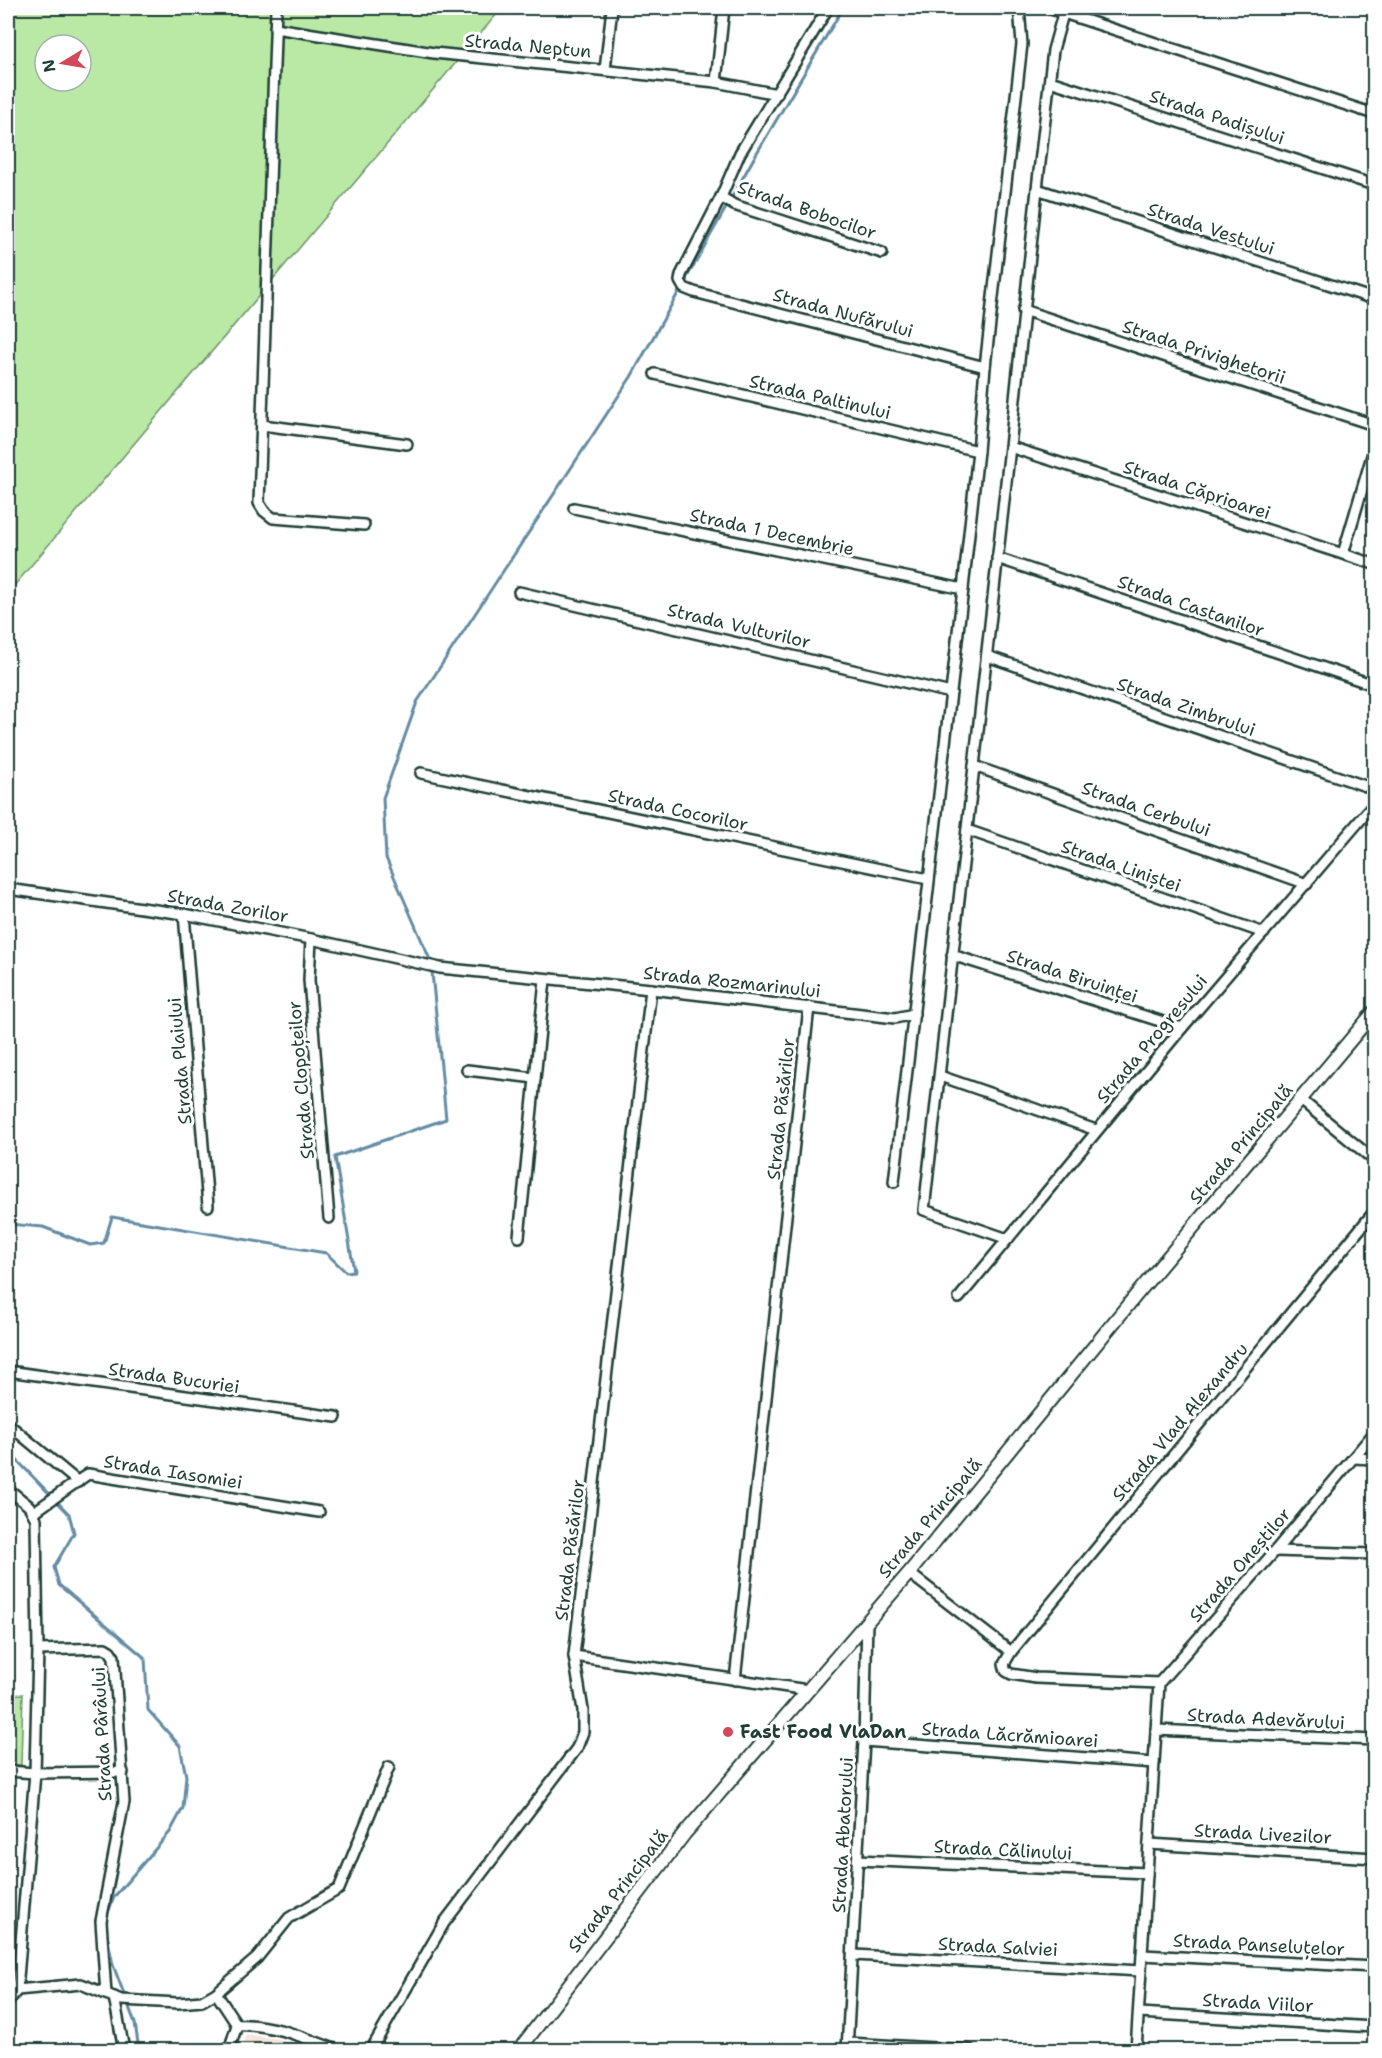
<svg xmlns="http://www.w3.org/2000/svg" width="1382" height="2058" viewBox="0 0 1382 2058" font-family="'Shantell Sans',sans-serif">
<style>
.built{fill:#f5e5de}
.green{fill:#bae8a5;stroke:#6c926c;stroke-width:1.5;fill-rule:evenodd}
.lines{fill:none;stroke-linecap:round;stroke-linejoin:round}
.stream{stroke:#638ba2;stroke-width:3}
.minor-casing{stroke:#1f3d34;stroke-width:14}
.major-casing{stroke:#1f3d34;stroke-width:16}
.minor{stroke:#fff;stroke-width:9}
.major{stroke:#fff;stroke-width:12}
.poi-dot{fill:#d1495b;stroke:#fff;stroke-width:2}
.labels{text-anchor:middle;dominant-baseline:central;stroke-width:6;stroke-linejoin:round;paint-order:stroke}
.street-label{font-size:18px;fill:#1f3d34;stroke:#fff}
.poi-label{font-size:18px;font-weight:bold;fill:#1f3d34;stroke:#fff;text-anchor:start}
</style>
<rect width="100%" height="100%" fill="#fff"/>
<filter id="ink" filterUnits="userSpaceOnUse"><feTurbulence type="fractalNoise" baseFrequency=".0167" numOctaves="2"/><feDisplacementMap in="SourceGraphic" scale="12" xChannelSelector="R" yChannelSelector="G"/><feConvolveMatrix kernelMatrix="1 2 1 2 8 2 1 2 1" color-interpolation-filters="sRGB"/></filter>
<g filter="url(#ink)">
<path class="built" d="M246 2034 278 2039 316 2050H240Z"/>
<g class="green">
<path d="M8 8H502L8 593ZM45 45H81V81H45Z"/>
<path d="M23 1694 21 1765 8 1764V1695Z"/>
</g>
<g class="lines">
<g class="stream">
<path d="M8 1224 43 1227 90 1245 104 1243 112 1217 326 1253 346 1272 354 1271 335 1157 446 1119 431 962 386 858 383 798 417 702 631 377 755 156 843 8"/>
<path d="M8 1451 69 1514 74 1533 54 1567 59 1585 145 1658 148 1710 180 1746 186 1776 183 1808 170 1832 114 1897 106 1918"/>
<path d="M106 1930 113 1965 135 2023 139 2050"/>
</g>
<g class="minor-casing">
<g id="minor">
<path d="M276 8 259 503 264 511 273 518 364 525"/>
<path d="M828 8 740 153 721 197 681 275 680 281 684 288 694 292 985 367"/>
<path d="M1048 8 1374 114"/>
<path d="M275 28 434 53 716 82 777 94"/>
<path d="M605 70 612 8"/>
<path d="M1050 81 1374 185"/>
<path d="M716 82 724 8"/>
<path d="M1037 189 1374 299"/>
<path d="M721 197 734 205 882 253"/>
<path d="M1023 310 1374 425"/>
<path d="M655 374 978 451"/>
<path d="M262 425 407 444"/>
<path d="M1010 447 1374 564"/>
<path d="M574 508 963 589"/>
<path d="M1343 554 1374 449"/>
<path d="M997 558 1374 685"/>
<path d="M519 592 951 693"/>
<path d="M987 656 1374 789"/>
<path d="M974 766 1307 884"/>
<path d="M421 773 928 879"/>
<path d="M967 830 1264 933"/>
<path d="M8 889 184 914 311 939 440 968 651 989 895 1018 914 1014"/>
<path d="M184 914 208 1206"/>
<path d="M311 939 309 980 329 1218"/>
<path d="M952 955 1182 1028"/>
<path d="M467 1070 535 1078"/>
<path d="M940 1076 1096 1130"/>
<path d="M1301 1100 1374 1160"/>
<path d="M894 1182 963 589 978 451 985 367 1022 44 1019 8"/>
<path d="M519 1237 545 980"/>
<path d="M1008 1239 924 1210 1010 447 1037 189 1053 50 1063 14"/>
<path d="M959 1298 1182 1028 1374 804"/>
<path d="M8 1371 336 1417"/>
<path d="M8 1424 78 1482"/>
<path d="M1353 1458 1374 1459"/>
<path d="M8 1489 29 1506 36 1519 38 1650 35 1773 17 1990 8 2002"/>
<path d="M34 1512 88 1474 319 1512"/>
<path d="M1275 1551 1374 1554"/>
<path d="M909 1573 1011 1652"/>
<path d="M38 1650 105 1648 110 1651 114 1657 124 1802 101 1921 106 1994"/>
<path d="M574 1656 808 1690"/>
<path d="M735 1680 809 1007"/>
<path d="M1159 1683 1036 1678 1011 1674 1006 1671 1004 1664 1011 1652 1374 1212"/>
<path d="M1156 1730 1374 1740"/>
<path d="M864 1741 1154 1763"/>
<path d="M8 1771 35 1773 123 1772"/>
<path d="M1149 1844 1374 1858"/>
<path d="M857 1860 1147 1873"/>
<path d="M854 1955 1141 1971"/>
<path d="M1142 1955 1374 1967"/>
<path d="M17 1990 81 1984 121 2000 178 2003 202 2001 216 1993 237 2025 229 2050"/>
<path d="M216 1993 257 1958 289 1918 339 1889 389 1767"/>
<path d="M114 1997 124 2050"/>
<path d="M1139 2013 1374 2027"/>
<path d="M237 2025C272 2023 305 2038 337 2050"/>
<path d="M848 2043 970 2050"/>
<path d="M371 2050 444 1923 577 1748 583 1732V1710L574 1656 651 989"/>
<path d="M847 2050 864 1741 867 1621"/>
<path d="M1136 2050 1159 1683 1275 1551 1374 1433"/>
</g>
</g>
<g class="major-casing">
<path id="major" d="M519 2050 685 1833 909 1573 1137 1294 1374 1012"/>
</g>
<use href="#minor" class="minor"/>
<use href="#major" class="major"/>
</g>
</g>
<circle class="poi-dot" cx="728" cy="1732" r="6"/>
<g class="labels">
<g class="street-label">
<text transform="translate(528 46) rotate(5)">Strada Neptun</text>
<text transform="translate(1217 117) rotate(18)">Strada Padișului</text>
<text transform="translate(807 210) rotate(19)">Strada Bobocilor</text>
<text transform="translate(1211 229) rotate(18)">Strada Vestului</text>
<text transform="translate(843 313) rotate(15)">Strada Nufărului</text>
<text transform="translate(1204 352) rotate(18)">Strada Privighetorii</text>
<text transform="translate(820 397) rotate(13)">Strada Paltinului</text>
<text transform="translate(1197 490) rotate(18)">Strada Căprioarei</text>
<text transform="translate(772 532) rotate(12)">Strada 1 Decembrie</text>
<text transform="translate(1191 606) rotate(19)">Strada Castanilor</text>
<text transform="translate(739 626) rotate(13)">Strada Vulturilor</text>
<text transform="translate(1186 707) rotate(19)">Strada Zimbrului</text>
<text transform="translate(1146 809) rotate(19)">Strada Cerbului</text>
<text transform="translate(678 810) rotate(12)">Strada Cocorilor</text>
<text transform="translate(1121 866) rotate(19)">Strada Liniștei</text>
<text transform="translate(228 906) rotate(10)">Strada Zorilor</text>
<text transform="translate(1072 976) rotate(18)">Strada Biruinței</text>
<text transform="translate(732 982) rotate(6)">Strada Rozmarinului</text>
<text transform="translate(1152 1039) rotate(-50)">Strada Progresului</text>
<text transform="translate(180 1061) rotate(-95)">Strada Plaiului</text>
<text transform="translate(301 1080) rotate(-95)">Strada Clopoțeilor</text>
<text transform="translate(781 1109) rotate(-84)">Strada Păsărilor</text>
<text transform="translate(1241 1144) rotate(-50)">Strada Principală</text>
<text transform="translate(174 1378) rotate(8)">Strada Bucuriei</text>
<text transform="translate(1180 1422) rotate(-50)">Strada Vlad Alexandru</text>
<text transform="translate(173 1472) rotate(9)">Strada Iasomiei</text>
<text transform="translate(930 1518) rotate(-50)">Strada Principală</text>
<text transform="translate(570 1550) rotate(-83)">Strada Păsărilor</text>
<text transform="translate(1240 1565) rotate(-49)">Strada Oneștilor</text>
<text transform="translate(1266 1719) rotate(3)">Strada Adevărului</text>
<text transform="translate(102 1734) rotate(-93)">Strada Pârâului</text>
<text transform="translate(1010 1735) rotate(4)">Strada Lăcrămioarei</text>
<text transform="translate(1263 1834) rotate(3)">Strada Livezilor</text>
<text transform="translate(843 1835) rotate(-87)">Strada Abatorului</text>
<text transform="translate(1003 1850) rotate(3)">Strada Călinului</text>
<text transform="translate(618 1891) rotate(-52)">Strada Principală</text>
<text transform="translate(1259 1945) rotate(3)">Strada Panseluțelor</text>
<text transform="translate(998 1947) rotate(3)">Strada Salviei</text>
<text transform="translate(1258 2003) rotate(3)">Strada Viilor</text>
</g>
<g class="poi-label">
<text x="740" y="1732">Fast Food VlaDan</text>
</g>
</g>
<rect width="1382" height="2058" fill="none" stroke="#fff" stroke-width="30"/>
<rect x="15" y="15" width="1352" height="2028" fill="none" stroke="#1f3d34" stroke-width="2" filter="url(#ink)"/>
<g transform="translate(63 63) rotate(259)"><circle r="28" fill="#ffffff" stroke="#a5b1ae" stroke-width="1.5"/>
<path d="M0-4.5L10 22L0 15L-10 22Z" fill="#d1495b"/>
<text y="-9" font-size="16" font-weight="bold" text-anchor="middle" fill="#1f3d34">N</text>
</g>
</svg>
